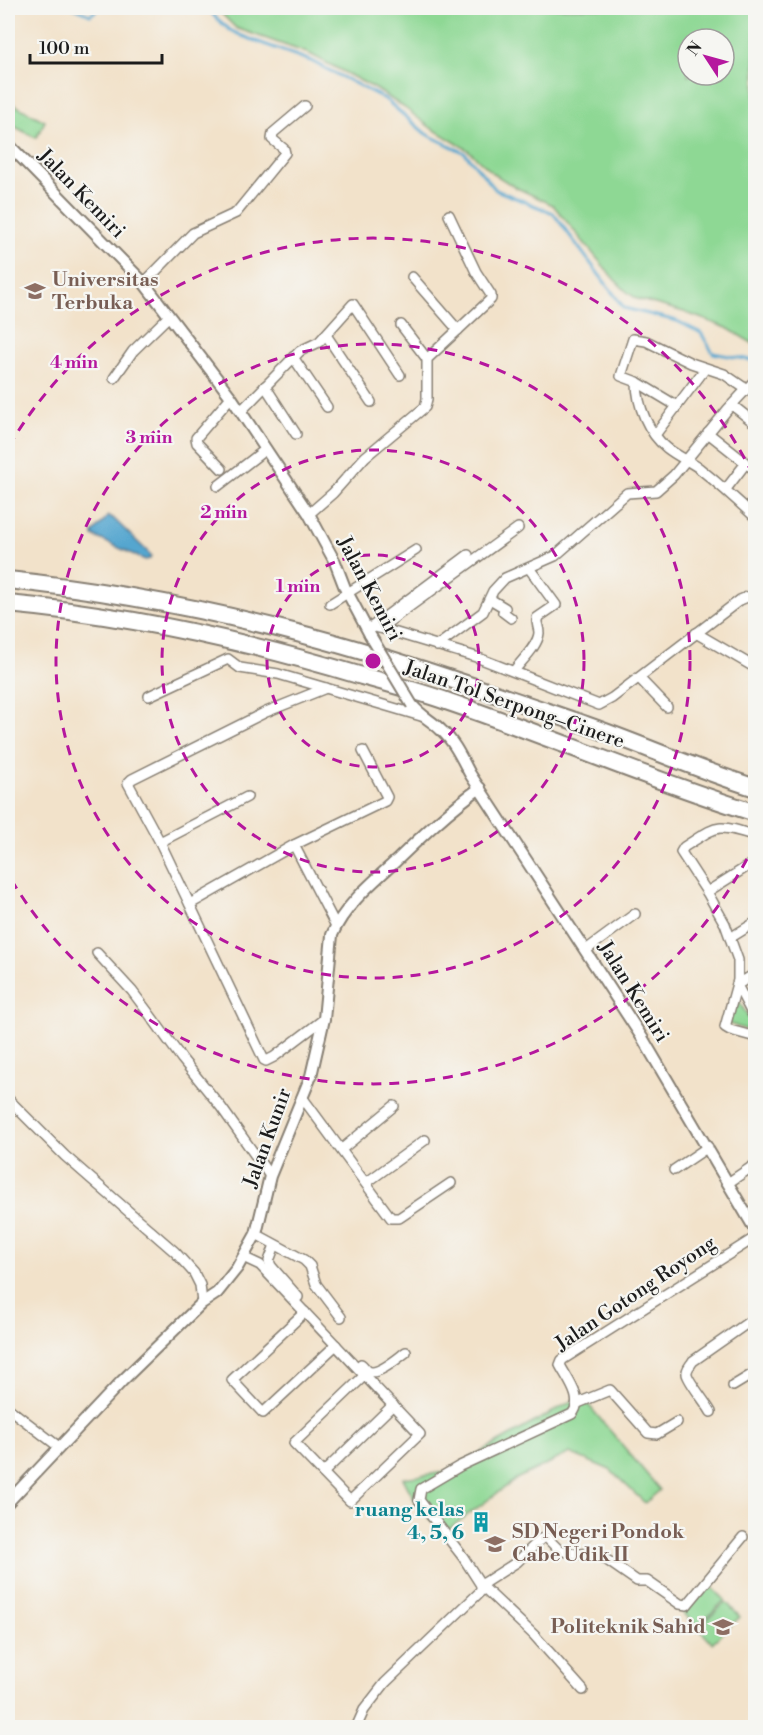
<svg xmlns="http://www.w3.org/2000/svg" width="763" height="1735" viewBox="0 0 763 1735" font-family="'Libre Bodoni',serif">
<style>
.green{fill:#8ed894;stroke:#557a58;stroke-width:1.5;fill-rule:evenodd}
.water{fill:#54a6cf;stroke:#386176;stroke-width:1.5}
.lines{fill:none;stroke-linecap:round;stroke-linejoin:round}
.stream{stroke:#54a6cf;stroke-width:3}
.minor-casing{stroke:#877f73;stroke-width:12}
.tertiary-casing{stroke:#877f73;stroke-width:14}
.motorway-casing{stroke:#877f73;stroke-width:20}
.minor{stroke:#fff;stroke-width:9}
.tertiary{stroke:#fff;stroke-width:10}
.motorway{stroke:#fff;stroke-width:16}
.tertiary-bridge-casing{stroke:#877f73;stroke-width:14;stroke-linecap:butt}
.tertiary-bridge{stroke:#fff;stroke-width:10}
.ring{fill:none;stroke:#b5179e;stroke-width:3;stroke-dasharray:10 8}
.labels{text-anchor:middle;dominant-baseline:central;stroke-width:4.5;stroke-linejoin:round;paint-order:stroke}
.street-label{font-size:20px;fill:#1c1c1c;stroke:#f6f6f2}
.education-label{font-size:20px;font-weight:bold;fill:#785e54;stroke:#f6f6f2;text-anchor:start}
.culture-label{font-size:20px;font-weight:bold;fill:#0d838f;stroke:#f6f6f2;text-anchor:end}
.centre{fill:#b5179e;stroke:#f6f6f2;stroke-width:3}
.ring-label{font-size:18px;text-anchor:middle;font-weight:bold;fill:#b5179e;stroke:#f6f6f2;stroke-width:4.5;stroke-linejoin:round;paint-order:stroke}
</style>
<rect width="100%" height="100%" fill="#f6f6f2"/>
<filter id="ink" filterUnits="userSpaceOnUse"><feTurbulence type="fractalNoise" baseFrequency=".0167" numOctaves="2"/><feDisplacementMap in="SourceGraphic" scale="12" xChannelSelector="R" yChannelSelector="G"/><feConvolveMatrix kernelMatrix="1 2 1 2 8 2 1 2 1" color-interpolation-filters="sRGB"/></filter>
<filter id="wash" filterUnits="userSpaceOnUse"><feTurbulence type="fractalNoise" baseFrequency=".008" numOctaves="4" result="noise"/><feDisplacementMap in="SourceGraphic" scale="24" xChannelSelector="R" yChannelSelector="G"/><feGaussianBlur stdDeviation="1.35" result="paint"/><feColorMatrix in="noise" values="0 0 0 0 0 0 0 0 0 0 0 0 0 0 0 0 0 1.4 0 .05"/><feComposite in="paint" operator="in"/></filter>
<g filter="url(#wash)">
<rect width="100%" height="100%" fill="#f2e2ca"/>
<g class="green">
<path d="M216 8H755V345L727 328 684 312 637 299 626 291 614 279 553 205 513 186 494 174 468 150 431 128 405 108 376 89 310 54 236 28ZM688 39H724V75H688Z"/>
<path d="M9 102 45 121 36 138 8 123Z"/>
<path d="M735 995 755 1028V1033L727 1023Z"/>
<path d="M581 1396 660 1490 645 1503 610 1470 570 1453 518 1478 443 1533 416 1503 403 1478 445 1472Z"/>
<path d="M711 1586 725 1600 697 1627 683 1612Z"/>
<path d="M726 1602 740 1617 712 1643 698 1628Z"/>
</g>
<path class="water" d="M108 516 113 518 148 552 151 556 150 559 145 560 93 536V533Z"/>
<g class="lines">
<g class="stream">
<path d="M74 8 90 15 100 8"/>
<path d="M208 8 215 17 230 30 242 36 311 61 385 99 426 134 465 153 496 190 553 213 624 308 677 321 701 333 713 353 756 361"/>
</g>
</g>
</g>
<g filter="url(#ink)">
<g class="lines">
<g class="minor-casing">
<g id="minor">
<path d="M412 277 458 330"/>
<path d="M144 283 193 233 236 213 285 153 284 149 272 139 273 133 305 106"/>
<path d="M401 325 427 359"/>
<path d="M326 335 371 402"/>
<path d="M293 357 327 407"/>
<path d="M114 378 133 351 169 316"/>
<path d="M637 382C637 405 648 433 667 448 677 456 689 461 699 468 719 484 737 500 756 518"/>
<path d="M265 386 296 434"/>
<path d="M732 405 756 424"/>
<path d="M677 406 637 382 621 376 633 339 646 341 691 363 724 374 746 389"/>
<path d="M241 411 300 351 319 342 353 304 400 375"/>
<path d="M708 433 756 471"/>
<path d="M655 435 705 369"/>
<path d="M222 469 197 443 196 438 231 397"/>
<path d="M218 486 266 449"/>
<path d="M726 489 746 463"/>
<path d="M309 514 333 493 365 457 425 407 427 399V359L491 299V295L476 272 449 215"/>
<path d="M490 599 505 608 503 612 511 618"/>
<path d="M330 604 416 550"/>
<path d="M366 627 380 628 476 657 599 705 612 698 740 600 752 595 756 597"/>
<path d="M370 628 468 555"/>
<path d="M380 628 518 528"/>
<path d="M696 633 756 668"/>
<path d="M437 646 483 612 493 591 505 578 555 556 627 493 656 491 674 475 728 409 756 379"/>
<path d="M514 671C521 661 538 646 539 633 539 627 536 624 537 618L556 605 529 568"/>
<path d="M639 678 667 707"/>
<path d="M149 696 228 659 240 668 278 674 421 716"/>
<path d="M756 836C715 823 719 825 684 847L681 852 707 892 725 924 738 960V980L725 1027 730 1030 756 1037"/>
<path d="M160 842 247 797"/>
<path d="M294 845 336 926"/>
<path d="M707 892 756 861"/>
<path d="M190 904 294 845 385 801 387 797 363 751"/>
<path d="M730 938 756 922"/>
<path d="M586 950 635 914"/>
<path d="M97 953 132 991 150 1015 182 1059 221 1107 270 1176"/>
<path d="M756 973 737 985 756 1021"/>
<path d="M324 1019 274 1057 266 1061 264 1060 160 842 128 783 132 779 266 712 326 688"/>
<path d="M302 1097 391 1218H399L451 1183"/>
<path d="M8 1099 65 1156 175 1252 194 1273 200 1285 202 1303"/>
<path d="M342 1149 394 1106"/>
<path d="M674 1170 708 1147"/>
<path d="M366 1183 425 1140"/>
<path d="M728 1183 756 1164"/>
<path d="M256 1234 304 1260 310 1266 316 1284 341 1317"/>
<path d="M275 1245 269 1261 271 1266 298 1297"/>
<path d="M243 1257 260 1265 420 1434 350 1501 294 1443 365 1375"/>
<path d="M305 1312 232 1380 263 1413 336 1345"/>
<path d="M361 1364C364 1366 365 1369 368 1371 378 1376 399 1357 406 1352"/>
<path d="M733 1386 756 1372"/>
<path d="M578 1403 610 1390 648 1433 657 1434 677 1422"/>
<path d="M8 1408 59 1447"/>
<path d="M711 1412C707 1404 688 1381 687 1374 686 1369 690 1366 693 1361L756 1317"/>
<path d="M323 1473 393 1405"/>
<path d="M583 1690 534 1635 481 1585 517 1562 541 1539 546 1537 559 1550 579 1554 592 1553 601 1556 637 1581H647L680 1604 687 1605 743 1537"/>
<path d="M356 1728 364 1710 385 1683 481 1591V1585L463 1557 419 1500 421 1489 460 1466 572 1414C585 1400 567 1379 560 1365L562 1360 756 1237"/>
</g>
</g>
<g class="tertiary-casing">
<g id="tertiary">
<path d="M8 144 144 283 231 397 309 514 335 562 345 588 370 635"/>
<path d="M412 705C422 717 431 720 441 730 454 741 462 759 470 774L643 1039 756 1231"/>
<path d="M8 1502 122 1381 202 1303 217 1293 237 1268 256 1234 270 1176 311 1076 324 1019 332 935C344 906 373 882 396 861 423 835 449 810 480 788"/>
</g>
</g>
<g class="motorway-casing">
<g id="motorway">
<path d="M8 580C106 590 205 609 301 634 397 659 492 693 586 725 643 745 698 770 756 788"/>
<path d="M8 604C128 615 246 641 362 676 391 684 421 692 449 702 552 737 652 781 756 813"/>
</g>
</g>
<use href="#minor" class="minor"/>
<use href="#tertiary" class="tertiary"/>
<use href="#motorway" class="motorway"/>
<g class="tertiary-bridge-casing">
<path id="tertiary-bridge" d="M370 635 412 705"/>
</g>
<use href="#tertiary-bridge" class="tertiary-bridge"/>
</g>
</g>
<g class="ring">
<circle cx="373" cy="661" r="106"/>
<circle cx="373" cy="661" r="211"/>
<circle cx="373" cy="661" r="317"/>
<path d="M755 843A423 423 0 0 1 9 876M9 446A423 423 0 0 1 755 479"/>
</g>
<defs>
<g id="university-bare" transform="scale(1.62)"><path d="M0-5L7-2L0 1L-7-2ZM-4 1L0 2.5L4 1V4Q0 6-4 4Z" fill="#8d6e63" stroke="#f6f6f2" stroke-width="2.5" paint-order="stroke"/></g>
<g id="building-bare" transform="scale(1.62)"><path d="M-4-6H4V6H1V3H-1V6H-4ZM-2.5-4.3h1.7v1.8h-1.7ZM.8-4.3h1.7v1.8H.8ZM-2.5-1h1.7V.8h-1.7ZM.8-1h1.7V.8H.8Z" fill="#0f9aa8" stroke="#f6f6f2" stroke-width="2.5" paint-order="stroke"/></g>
<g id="school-bare" transform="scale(1.62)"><path d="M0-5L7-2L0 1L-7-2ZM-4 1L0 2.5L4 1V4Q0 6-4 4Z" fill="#8d6e63" stroke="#f6f6f2" stroke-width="2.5" paint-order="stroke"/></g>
</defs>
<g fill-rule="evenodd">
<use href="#university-bare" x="35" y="291"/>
<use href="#building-bare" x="481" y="1522"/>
<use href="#school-bare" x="495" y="1544"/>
<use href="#university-bare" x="723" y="1627"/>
</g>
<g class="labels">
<g class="street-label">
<text transform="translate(81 194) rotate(46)">Jalan Kemiri</text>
<text transform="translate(369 589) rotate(62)">Jalan Kemiri</text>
<text transform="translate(514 705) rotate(19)">Jalan Tol Serpong–Cinere</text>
<text transform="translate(633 992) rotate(58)">Jalan Kemiri</text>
<text transform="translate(268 1138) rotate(-70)">Jalan Kunir</text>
<text transform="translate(636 1294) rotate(-34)">Jalan Gotong Royong</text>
</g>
<g class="education-label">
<text x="52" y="280">Universitas<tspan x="52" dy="23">Terbuka</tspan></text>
<text x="512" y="1532">SD Negeri Pondok<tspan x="512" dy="23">Cabe Udik II</tspan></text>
<text x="706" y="1627" text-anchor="end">Politeknik Sahid</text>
</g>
<g class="culture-label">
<text x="464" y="1510">ruang kelas<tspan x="464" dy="23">4, 5, 6</tspan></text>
</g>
</g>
<circle cx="373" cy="661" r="9" class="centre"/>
<g class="ring-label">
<text x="74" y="368">4 min</text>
<text x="149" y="443">3 min</text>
<text x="224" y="518">2 min</text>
<text x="298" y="592">1 min</text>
</g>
<rect width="763" height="1735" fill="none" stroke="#f6f6f2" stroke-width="30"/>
<g transform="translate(706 57) rotate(306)"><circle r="28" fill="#f6f6f2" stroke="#9f9f9c" stroke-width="1.5"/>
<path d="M0-4.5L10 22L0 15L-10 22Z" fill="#b5179e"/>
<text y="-9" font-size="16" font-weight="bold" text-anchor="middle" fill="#1c1c1c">N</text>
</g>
<path d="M30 54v9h132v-9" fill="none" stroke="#1c1c1c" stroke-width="3"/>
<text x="39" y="54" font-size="18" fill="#1c1c1c" stroke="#f6f6f2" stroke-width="4.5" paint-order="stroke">100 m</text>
</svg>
